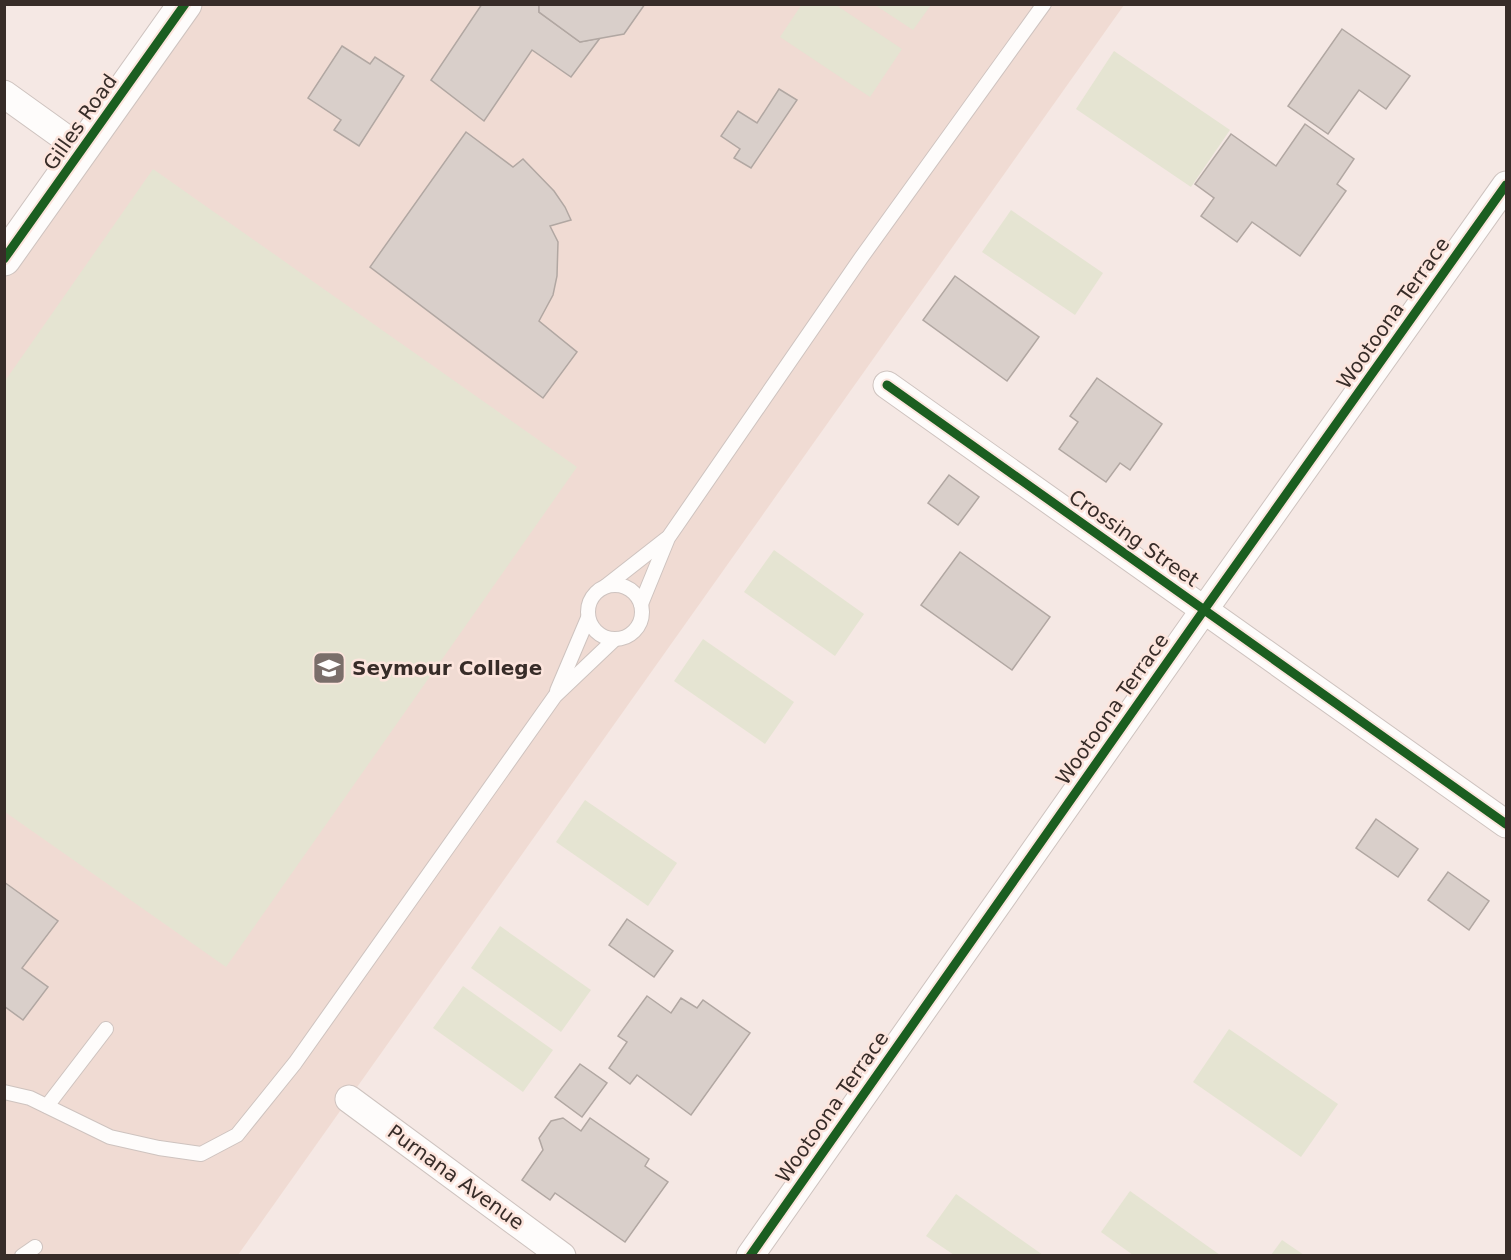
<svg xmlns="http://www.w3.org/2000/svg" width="1511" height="1260" viewBox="0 0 1511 1260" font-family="'DejaVu Sans',sans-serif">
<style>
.built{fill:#f0dbd3}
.green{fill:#e5e4d2}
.building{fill:#d9cfca;stroke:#b1a7a2;stroke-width:1.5}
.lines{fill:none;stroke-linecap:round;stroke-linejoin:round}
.lane-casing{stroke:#cec3bf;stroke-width:16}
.street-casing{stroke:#cec3bf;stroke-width:29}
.secondary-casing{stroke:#cec3bf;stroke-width:35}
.lane{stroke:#fefcfb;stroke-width:14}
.street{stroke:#fefcfb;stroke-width:27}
.secondary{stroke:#fefcfb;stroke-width:33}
.cycleway-casing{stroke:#fce5dd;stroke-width:13}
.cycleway{stroke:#1b5e20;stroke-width:9}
.labels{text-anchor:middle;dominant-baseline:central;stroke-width:5;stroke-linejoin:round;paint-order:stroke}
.street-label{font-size:20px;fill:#372c28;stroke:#fce5dd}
.poi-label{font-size:20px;font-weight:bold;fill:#372c28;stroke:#fce5dd;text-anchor:start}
</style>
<rect width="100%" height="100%" fill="#f5e8e4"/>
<path class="built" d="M188 5H1124L238 1255 5 1256V259Z"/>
<g class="green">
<path d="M802 4 836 5 902 49 870 97 780 37Z"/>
<path d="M875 5H931L913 30Z"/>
<path d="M1114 51 1230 130 1191 187 1076 109Z"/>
<path d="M153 169 577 467 226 967 5 812V381Z"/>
<path d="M1011 210 1103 273 1075 315 982 252Z"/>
<path d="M774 550 864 614 835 656 744 592Z"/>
<path d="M703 639 794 702 765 744 674 681Z"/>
<path d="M585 800 677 863 648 906 556 842Z"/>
<path d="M500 926 591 990 561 1032 471 968Z"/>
<path d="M463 986 553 1050 523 1092 433 1028Z"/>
<path d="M1229 1029 1338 1104 1301 1157 1193 1082Z"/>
<path d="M1130 1191 1220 1255H1133L1101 1232Z"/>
<path d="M956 1194 1043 1255H954L926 1236Z"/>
<path d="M1282 1240 1304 1255H1271Z"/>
</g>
<g class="building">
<path d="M482 4H539V12L580 42 600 38 571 77 532 50 484 121 431 80Z"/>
<path d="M539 4H645L624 34 580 42 539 12Z"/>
<path d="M1342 29 1410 76 1386 109 1359 90 1328 134 1288 106Z"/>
<path d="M342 46 370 64 375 57 404 76 359 146 334 130 341 120 308 98Z"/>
<path d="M779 89 797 100 751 168 734 158 740 149 721 136 738 111 757 123Z"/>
<path d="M1305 124 1354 159 1337 184 1346 191 1300 256 1252 222 1237 242 1201 216 1214 198 1195 184 1231 134 1276 166Z"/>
<path d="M466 132 513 167 523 159 554 191 565 207 571 220 550 226 558 242 557 276 553 295 539 321 577 352 543 398 370 267Z"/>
<path d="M955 276 1039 337 1007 381 923 320Z"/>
<path d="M1097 378 1162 424 1130 470 1120 463 1106 482 1059 449 1078 422 1070 416Z"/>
<path d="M949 475 979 497 958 525 928 503Z"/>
<path d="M960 552 1050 617 1012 670 921 605Z"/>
<path d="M1376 819 1418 849 1398 877 1356 848Z"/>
<path d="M1448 872 1489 901 1469 930 1428 900Z"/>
<path d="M4 882 58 921 22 968 48 987 23 1020 4 1006Z"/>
<path d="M627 919 673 951 654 977 609 945Z"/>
<path d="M647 996 671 1013 681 998 697 1008 703 1000 750 1033 691 1115 637 1075 630 1084 609 1068 627 1042 618 1036Z"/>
<path d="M580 1064 607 1083 582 1117 555 1097Z"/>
<path d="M563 1118 581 1131 590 1118 649 1159 645 1166 668 1182 625 1242 555 1193 550 1200 522 1180 543 1150 539 1138 551 1121Z"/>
</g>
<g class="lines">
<g class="lane-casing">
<g id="lane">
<circle cx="615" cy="612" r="27"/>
<path d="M606 586 666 539"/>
<path d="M641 604 668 538 861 258 1044 4"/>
<path d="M557 691 588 618"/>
<path d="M4 1092 30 1098 110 1137 159 1148 201 1154 237 1135 295 1063 555 696 615 639"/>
<path d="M47 1106 106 1029"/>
<path d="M22 1256 35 1247"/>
</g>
</g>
<g class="street-casing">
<g id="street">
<path d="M4 94 82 150"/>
<path d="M887 385 1506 824"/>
<path d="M349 1099 562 1256"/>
<path d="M750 1256 1204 610 1506 185"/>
</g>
</g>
<g class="secondary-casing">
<path id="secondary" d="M4 259 185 4"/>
</g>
<use href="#lane" class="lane"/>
<use href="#street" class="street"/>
<use href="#secondary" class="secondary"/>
<g class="cycleway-casing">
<g id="cycleway">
<path d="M4 259 185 4"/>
<path d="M887 385 1506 824"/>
<path d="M750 1256 1204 610 1506 185"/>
</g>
</g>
<use href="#cycleway" class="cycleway"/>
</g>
<defs>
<g id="school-square" transform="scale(1.725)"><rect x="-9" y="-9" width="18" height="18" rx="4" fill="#7a6e6a" stroke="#fce5dd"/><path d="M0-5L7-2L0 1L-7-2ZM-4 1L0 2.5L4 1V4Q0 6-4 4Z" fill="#fff"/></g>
</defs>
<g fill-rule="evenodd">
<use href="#school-square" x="329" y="668"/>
</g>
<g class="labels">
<g class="street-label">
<text transform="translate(80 122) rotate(-55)">Gilles Road</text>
<text transform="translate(1393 313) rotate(-55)">Wootoona Terrace</text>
<text transform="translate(1134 538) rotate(35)">Crossing Street</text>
<text transform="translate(1112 709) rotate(-55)">Wootoona Terrace</text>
<text transform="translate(832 1107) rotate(-55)">Wootoona Terrace</text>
<text transform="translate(456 1177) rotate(36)">Purnana Avenue</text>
</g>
<g class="poi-label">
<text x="352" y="668">Seymour College</text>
</g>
</g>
<rect width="1511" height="1260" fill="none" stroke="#372c28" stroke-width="12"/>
</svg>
